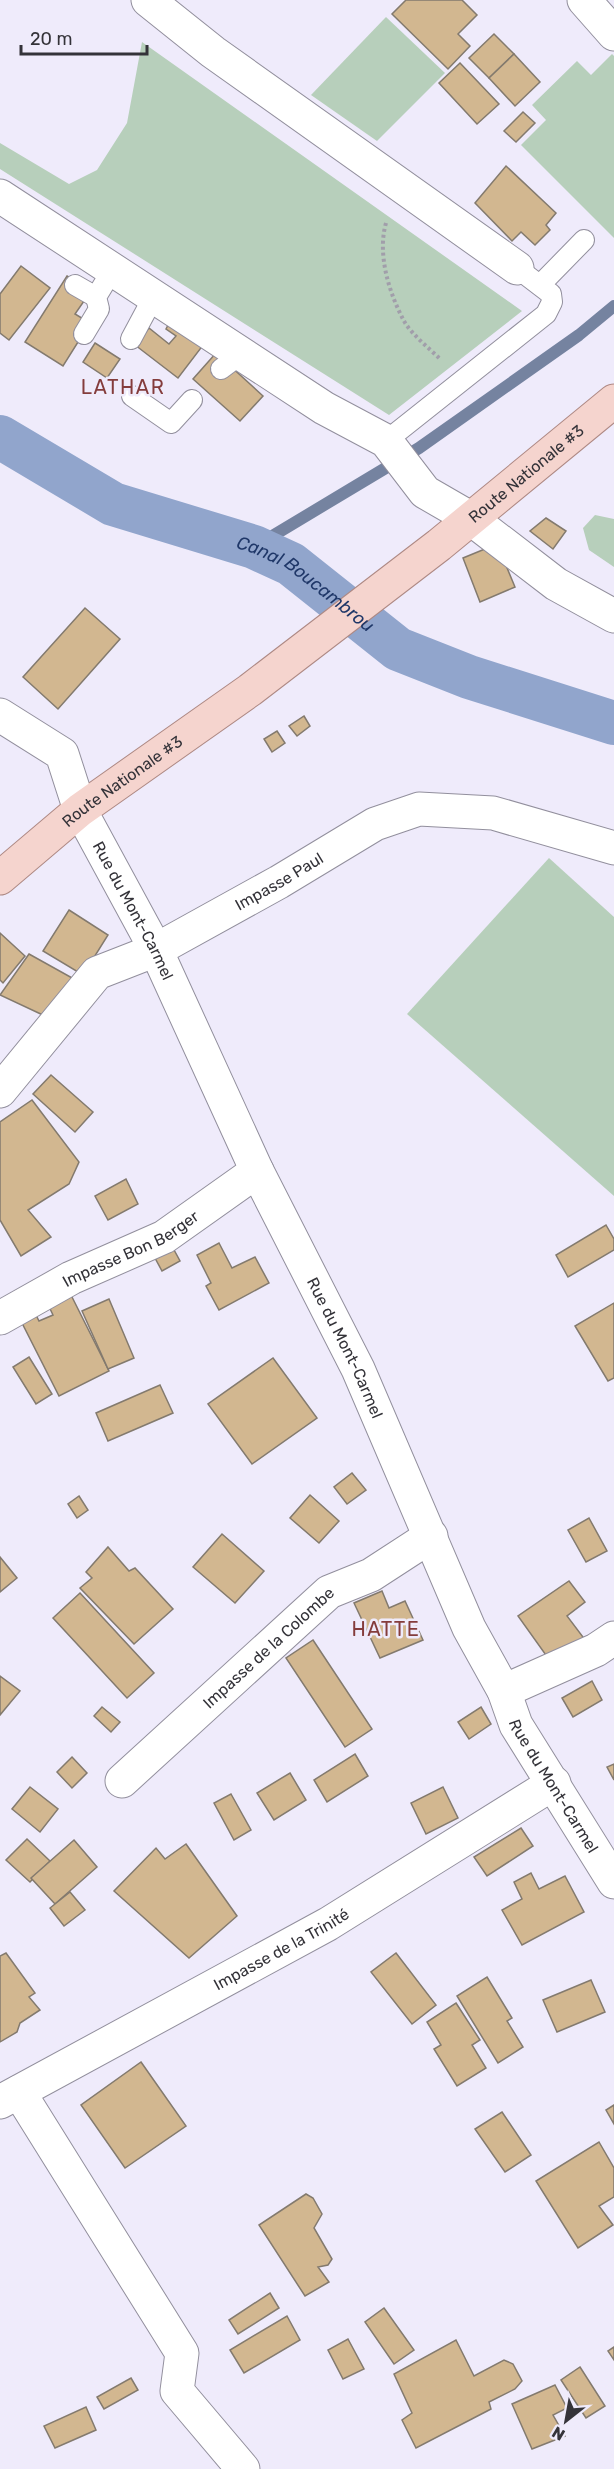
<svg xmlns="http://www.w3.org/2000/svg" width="614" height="2469" viewBox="0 0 614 2469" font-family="Rubik,sans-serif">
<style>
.green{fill:#b7cfbb}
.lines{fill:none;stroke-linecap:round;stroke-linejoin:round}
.stream{stroke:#7583a0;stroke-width:12}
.canal{stroke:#91a5cc;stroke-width:44}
.building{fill:#d2b790;stroke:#837a6e;stroke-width:1.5}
.lane-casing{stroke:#928f9d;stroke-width:22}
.street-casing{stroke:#928f9d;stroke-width:35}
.primary-casing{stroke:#ae8984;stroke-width:35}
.path{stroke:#a19eaa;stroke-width:4;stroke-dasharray:3 3;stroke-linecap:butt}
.lane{stroke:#fff;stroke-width:20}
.street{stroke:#fff;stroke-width:33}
.primary{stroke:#f5d4ce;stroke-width:33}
.labels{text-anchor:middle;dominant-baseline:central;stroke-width:5;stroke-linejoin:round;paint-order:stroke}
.street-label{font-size:16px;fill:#343339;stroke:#efebfb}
.water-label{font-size:18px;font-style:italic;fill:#1f3768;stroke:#efebfb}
.quarter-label{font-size:20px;letter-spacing:1.5px;fill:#843c3c;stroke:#efebfb}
</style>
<rect width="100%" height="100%" fill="#efebfb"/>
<g class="green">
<path d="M386 17 445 73 377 141 311 95Z"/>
<path d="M142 42 522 311 389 415 0 169V143L69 184 97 170 127 123Z"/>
<path d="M612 54 614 56V238L521 145 546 120 532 105 577 61 591 75Z"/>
<path d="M595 515 614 519V567L589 550 583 528Z"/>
<path d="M549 858 614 917V1196L407 1014Z"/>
</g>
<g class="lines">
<path class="stream" d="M254 547 419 448 579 335 614 306"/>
<path class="canal" id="s1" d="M0 437 113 504 254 547 291 564 398 649 469 677 614 723"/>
</g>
<g class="building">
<path d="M406 0H462L477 15 458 34 470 46 448 69 392 14Z"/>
<path d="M494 34 514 54 489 78 469 58Z"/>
<path d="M514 54 540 82 515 106 489 78Z"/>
<path d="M460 63 499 104 477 124 439 83Z"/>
<path d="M523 112 535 123 516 142 504 131Z"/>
<path d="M506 166 556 213 546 225 550 230 535 245 521 232 512 241 475 203Z"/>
<path d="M21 266 50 288 9 340 0 333V294Z"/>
<path d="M67 276 91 291 75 314 90 323 63 366 25 342Z"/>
<path d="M174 314 207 340 178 378 135 345 149 328 169 344 176 336 166 329Z"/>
<path d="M95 343 120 359 107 378 83 362Z"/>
<path d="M216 353 263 396 240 421 193 379Z"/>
<path d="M546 518 566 531 553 549 530 531Z"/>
<path d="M497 544 515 587 480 602 463 558Z"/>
<path d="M85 608 120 639 58 709 23 677Z"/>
<path d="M304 716 310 726 297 736 289 726Z"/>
<path d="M277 731 285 743 272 752 264 739Z"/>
<path d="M69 910 108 935 83 975 43 951Z"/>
<path d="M0 933 25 956 3 983 0 980Z"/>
<path d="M29 954 74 979 45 1016 0 995Z"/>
<path d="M51 1075 93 1112 75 1132 33 1094Z"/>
<path d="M32 1100 79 1162 69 1184 28 1210 51 1237 21 1256 0 1220V1122Z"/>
<path d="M126 1179 138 1204 108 1220 95 1196Z"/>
<path d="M606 1225 614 1239V1250L568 1277 556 1255Z"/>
<path d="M219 1243 232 1268 255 1257 269 1283 219 1310 206 1286 211 1283 197 1255Z"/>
<path d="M173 1248 180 1261 162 1271 155 1258Z"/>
<path d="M67 1287 109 1371 59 1396 21 1321 35 1313 39 1321 53 1315 45 1298Z"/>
<path d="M109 1299 134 1358 108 1369 82 1311Z"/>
<path d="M614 1303V1378L608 1381 575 1326Z"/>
<path d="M29 1357 52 1394 36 1404 13 1367Z"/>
<path d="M273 1358 317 1418 252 1464 208 1404Z"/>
<path d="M160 1385 173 1413 108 1441 96 1413Z"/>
<path d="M352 1473 366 1490 347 1504 334 1487Z"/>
<path d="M310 1495 339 1521 319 1543 290 1518Z"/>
<path d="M79 1496 88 1510 77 1518 68 1504Z"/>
<path d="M589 1518 607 1551 586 1562 568 1530Z"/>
<path d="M222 1534 264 1571 235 1603 193 1567Z"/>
<path d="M108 1547 129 1571 135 1568 173 1609 134 1644 80 1588 92 1578 86 1572Z"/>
<path d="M0 1557 17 1578 0 1592Z"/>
<path d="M569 1581 585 1602 567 1616 586 1641 553 1665 518 1616Z"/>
<path d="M382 1591 389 1608 405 1601 423 1640 380 1658 354 1603Z"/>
<path d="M80 1593 154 1673 127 1698 53 1618Z"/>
<path d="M313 1640 372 1729 345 1747 286 1658Z"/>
<path d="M0 1676 20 1691 0 1715Z"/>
<path d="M592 1681 602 1700 573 1717 562 1698Z"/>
<path d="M102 1707 120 1722 111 1732 94 1716Z"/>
<path d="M481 1707 491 1724 469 1739 458 1722Z"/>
<path d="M355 1754 368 1776 327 1802 314 1780Z"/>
<path d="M72 1757 87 1773 72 1788 57 1772Z"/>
<path d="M614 1764V1780L607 1767Z"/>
<path d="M290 1773 306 1800 274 1820 257 1793Z"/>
<path d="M30 1787 58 1809 40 1832 12 1809Z"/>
<path d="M443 1787 458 1818 426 1834 411 1803Z"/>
<path d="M231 1794 251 1830 234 1840 214 1803Z"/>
<path d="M521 1828 533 1846 487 1876 474 1857Z"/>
<path d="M27 1839 50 1861 30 1882 6 1860Z"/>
<path d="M74 1840 97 1867 55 1904 31 1878Z"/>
<path d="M186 1844 237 1916 189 1958 114 1891 156 1848 165 1859Z"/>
<path d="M531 1873 539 1889 565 1876 584 1912 522 1945 502 1910 522 1899 514 1882Z"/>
<path d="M70 1892 85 1910 64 1926 50 1908Z"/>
<path d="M6 1953 35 1993 29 1997 40 2010 20 2023 17 2032 0 2042V1956Z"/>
<path d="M396 1953 436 2005 412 2024 371 1972Z"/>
<path d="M487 1977 512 2018 507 2021 523 2047 498 2063 457 1996Z"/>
<path d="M591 1980 605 2012 557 2032 543 2000Z"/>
<path d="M456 2003 480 2040 472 2045 486 2068 457 2086 434 2049 441 2045 427 2022Z"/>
<path d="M141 2062 186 2126 125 2168 81 2105Z"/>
<path d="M614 2105V2124L606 2110Z"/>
<path d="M502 2112 531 2155 505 2172 475 2129Z"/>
<path d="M599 2142 614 2168V2197L599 2206 613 2225 578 2248 536 2181Z"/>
<path d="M306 2194 313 2198 322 2214 314 2228 332 2259 328 2265 318 2267 329 2282 305 2296 259 2225Z"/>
<path d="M270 2293 279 2308 238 2334 229 2320Z"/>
<path d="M384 2308 414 2350 394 2364 365 2322Z"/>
<path d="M287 2316 300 2340 244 2373 230 2350Z"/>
<path d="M348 2339 364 2369 343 2379 328 2350Z"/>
<path d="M456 2340 474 2376 504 2360 513 2364 522 2381 515 2389 489 2402 491 2409 416 2448 402 2420 412 2413 394 2374Z"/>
<path d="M614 2347V2360L608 2351Z"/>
<path d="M580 2367 605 2406 586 2418 561 2380Z"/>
<path d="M131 2378 138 2390 104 2409 97 2397Z"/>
<path d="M555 2385 567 2408 553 2415 565 2436 532 2449 512 2404Z"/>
<path d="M86 2407 96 2430 55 2448 44 2426Z"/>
</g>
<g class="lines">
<g class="lane-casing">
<g id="lane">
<path d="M75 285 96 297"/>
<path d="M540 285 584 240"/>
<path d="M84 334 99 309 96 297 113 269"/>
<path d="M131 339 154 296"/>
<path d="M221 369 241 354"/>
<path d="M132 396 171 423 192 400"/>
<path d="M386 441 546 314 552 302 551 294 517 268"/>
</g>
</g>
<g class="street-casing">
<g id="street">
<path d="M148 0 213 52 517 268"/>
<path d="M584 0 614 34"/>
<path d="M0 196 324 408 386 441 425 492 470 518 556 584 614 616"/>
<path id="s2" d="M0 715 62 754 80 810 156 950 257 1171 358 1369 469 1628 504 1691 516 1725 614 1882"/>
<path id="s3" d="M0 1091 97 973 156 950 279 882 375 824 419 809 493 813 614 848"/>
<path id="s4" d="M0 1318 71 1278 164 1237 257 1171"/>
<path d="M504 1691 596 1650 614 1638"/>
<path id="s5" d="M122 1781 329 1592 371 1575 431 1536"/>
<path d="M19 2092 182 2353 177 2391 243 2469"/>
<path id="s6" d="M0 2102 328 1924 554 1783"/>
</g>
</g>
<g class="primary-casing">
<g id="primary">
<path id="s7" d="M0 878 80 810 250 690 439 545 614 401"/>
</g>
</g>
<path class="path" d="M386 223C377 254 389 293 404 321 412 335 429 348 440 359"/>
<use href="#lane" class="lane"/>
<use href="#street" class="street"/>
<use href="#primary" class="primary"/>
</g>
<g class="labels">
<g class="street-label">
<text stroke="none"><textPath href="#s7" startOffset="664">Route Nationale #3</textPath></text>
<text stroke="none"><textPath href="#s7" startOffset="156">Route Nationale #3</textPath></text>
<text stroke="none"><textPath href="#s3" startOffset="357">Impasse Paul</textPath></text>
<text stroke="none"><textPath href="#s2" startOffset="246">Rue du Mont-Carmel</textPath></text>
<text stroke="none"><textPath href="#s4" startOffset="148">Impasse Bon Berger</textPath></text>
<text stroke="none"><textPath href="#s2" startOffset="732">Rue du Mont-Carmel</textPath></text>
<text stroke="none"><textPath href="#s5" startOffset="198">Impasse de la Colombe</textPath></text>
<text stroke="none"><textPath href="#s2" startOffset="1218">Rue du Mont-Carmel</textPath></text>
<text stroke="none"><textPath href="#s6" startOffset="320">Impasse de la Trinité</textPath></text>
</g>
<g class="water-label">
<text stroke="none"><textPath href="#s1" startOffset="342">Canal Boucambrou</textPath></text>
</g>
<g class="quarter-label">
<text x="123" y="387">LATHAR</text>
<text x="386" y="1629">HATTE</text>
</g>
</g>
<g transform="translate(566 2421) rotate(211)" stroke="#efebfb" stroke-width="4.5" paint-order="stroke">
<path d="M0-4.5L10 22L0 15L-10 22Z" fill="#343339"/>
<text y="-9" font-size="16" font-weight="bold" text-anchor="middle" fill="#343339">N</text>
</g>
<path d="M21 45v9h126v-9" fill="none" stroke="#343339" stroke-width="3"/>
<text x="30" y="45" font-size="18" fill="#343339" stroke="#efebfb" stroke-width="4.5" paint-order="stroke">20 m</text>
</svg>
